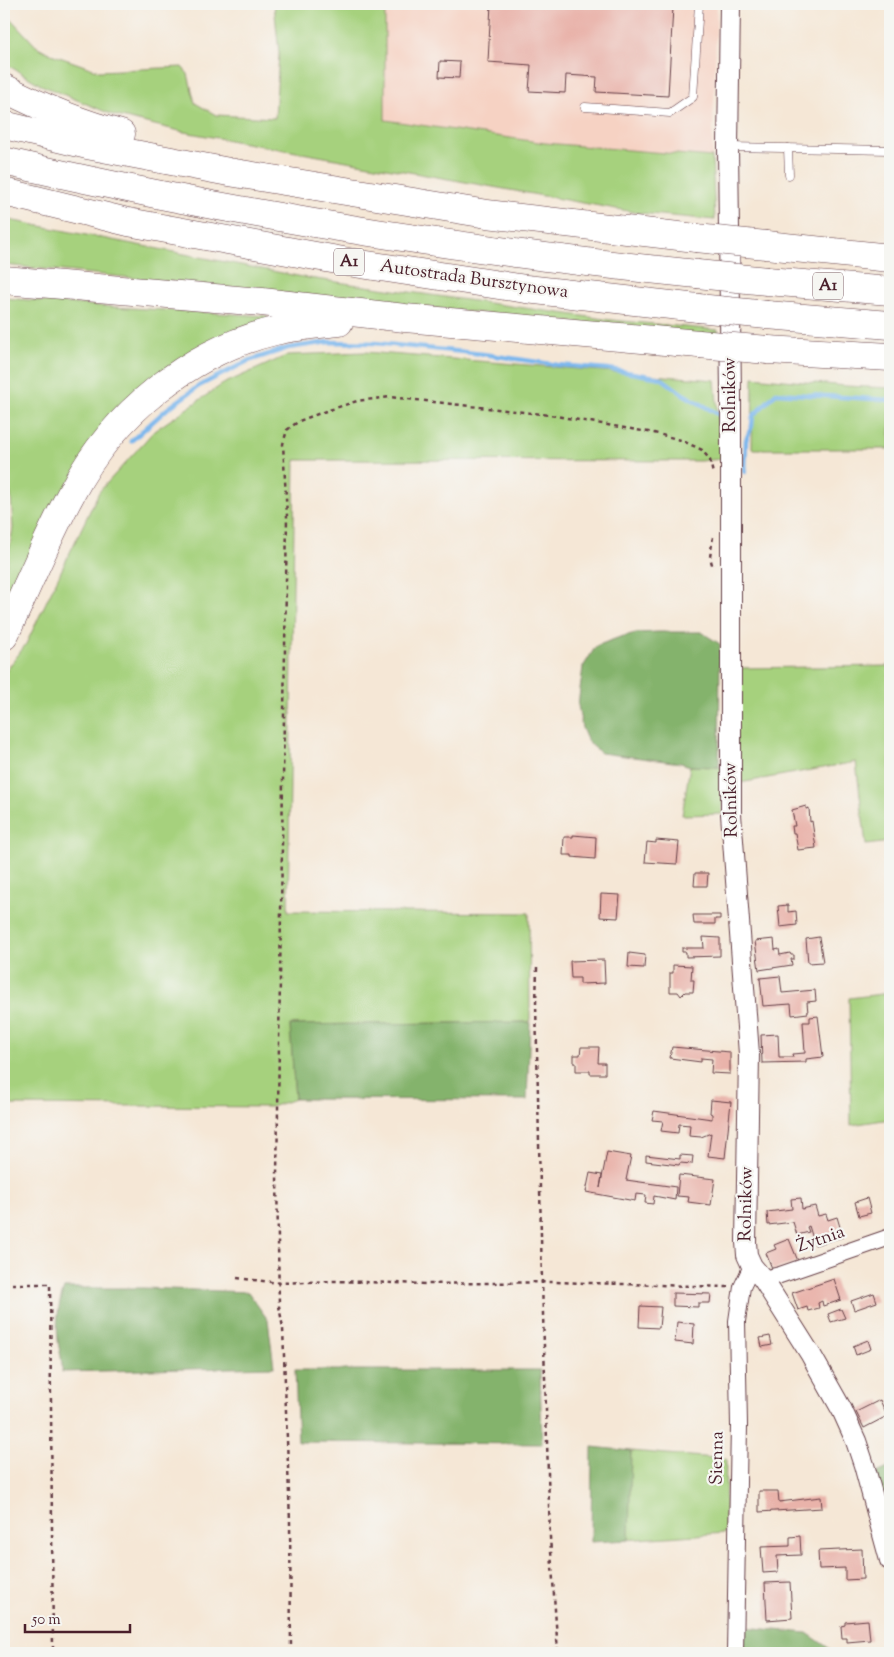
<svg xmlns="http://www.w3.org/2000/svg" width="894" height="1657" viewBox="0 0 894 1657" font-family="'Sorts Mill Goudy',serif">
<style>
.built{fill:#f6d2c3}
.green{fill:#a6d17d;stroke:#787854}
.forest{fill:#84b36c;stroke:#67694c}
.lines{fill:none;stroke-linecap:round;stroke-linejoin:round}
.stream{stroke:#7bb7ed;stroke-width:4.5}
.building{fill:#e9b3aa}
.service-casing{stroke:#643d45;stroke-width:9}
.minor-casing{stroke:#643d45;stroke-width:18}
.tertiary-casing{stroke:#643d45;stroke-width:22}
.motorway-casing{stroke:#643d45;stroke-width:29}
.path{stroke:#643d45;stroke-width:2.5;stroke-dasharray:4 4;stroke-linecap:butt}
.service{stroke:#fff;stroke-width:8}
.minor{stroke:#fff;stroke-width:16}
.tertiary{stroke:#fff;stroke-width:20}
.motorway{stroke:#fff;stroke-width:28}
.motorway-bridge-casing{stroke:#643d45;stroke-width:29;stroke-linecap:butt}
.motorway-bridge{stroke:#fff;stroke-width:28}
.labels{text-anchor:middle;dominant-baseline:central;stroke-width:4.5;stroke-linejoin:round;paint-order:stroke}
.shield{fill:#f6f6f2;stroke:#7e6067;stroke-width:1}
.shield-label{font-size:16px;font-weight:bold;fill:#4a1f2b}
.street-label{font-size:18px;fill:#4a1f2b;stroke:#f6f6f2}
</style>
<rect width="100%" height="100%" fill="#f6f6f2"/>
<filter id="ink" filterUnits="userSpaceOnUse"><feTurbulence type="fractalNoise" baseFrequency=".02" numOctaves="2"/><feDisplacementMap in="SourceGraphic" scale="10" xChannelSelector="R" yChannelSelector="G"/><feConvolveMatrix kernelMatrix="1 2 1 2 8 2 1 2 1" color-interpolation-filters="sRGB"/></filter>
<filter id="wash" filterUnits="userSpaceOnUse"><feTurbulence type="fractalNoise" baseFrequency=".0096" numOctaves="4" result="noise"/><feDisplacementMap in="SourceGraphic" scale="20" xChannelSelector="R" yChannelSelector="G"/><feGaussianBlur stdDeviation="1.12" result="paint"/><feColorMatrix in="noise" values="0 0 0 0 0 0 0 0 0 0 0 0 0 0 0 0 0 1.4 0 .05"/><feComposite in="paint" operator="in"/></filter>
<g filter="url(#wash)">
<rect width="100%" height="100%" fill="#f5e7d6"/>
<path class="built" d="M385 4H717L712 157 545 143 385 120Z"/>
<g class="green">
<path d="M274 4H385V120L545 143 712 157 715 220 639 213 184 132 113 115 41 85 4 63V17H9L36 46 51 54 99 71 182 67 188 74 195 103 216 115 275 118 279 53Z"/>
<path d="M4 219 308 278 611 320 718 330 719 337 4 265Z"/>
<path d="M4 298 113 307 267 316 268 322 150 380 4 614V581L13 528 11 496 4 462Z"/>
<path d="M365 352 715 380 722 459 700 461 295 460 288 911 529 913 530 1022 290 1025 295 1099 271 1107 4 1105V674L26 644 99 492 154 431 223 384 288 355Z"/>
<path d="M753 377 846 386 890 388V449H752Z"/>
<path d="M890 666V842L866 845 856 762 723 786 722 814 682 815 690 766 736 768 738 668Z"/>
<path d="M890 993V1119L851 1125 849 998Z"/>
<path d="M631 1451 726 1459 725 1533 623 1540Z"/>
</g>
<g class="forest">
<path d="M658 632H701L720 644 719 767 690 766 681 763 601 753 588 742 582 728 578 705 583 667 596 646 620 637 636 633Z"/>
<path d="M530 1022 527 1100 295 1099 290 1025Z"/>
<path d="M64 1288H143L248 1292 268 1320 274 1367 62 1372C63 1360 59 1351 58 1340 56 1322 58 1305 64 1288Z"/>
<path d="M295 1370H540L542 1444 298 1442Z"/>
<path d="M592 1447 631 1451 629 1540 591 1542Z"/>
<path d="M888 1468 890 1469V1522L877 1485V1473Z"/>
<path d="M744 1627 807 1633 836 1653H744Z"/>
</g>
<g class="lines">
<g class="stream">
<path d="M131 441 167 409 199 386 248 361 288 348 329 342 375 343 483 354 558 365 608 369 661 378 683 394 720 415"/>
<path d="M745 472 746 440 752 426 753 416 776 393 890 400"/>
</g>
</g>
<g id="blocks">
<g class="building">
<path d="M491 4H652V6L673 7 668 96 596 92 597 77 566 75 565 93 529 91 531 65 488 62Z"/>
<path d="M440 61 460 62 459 78 439 77Z"/>
<path d="M806 806V809L809 808 810 822 812 821 816 848 798 850 795 833H793L792 826H795L792 810Z"/>
<path d="M573 835 596 837 595 859 572 857V855H563L564 837H573Z"/>
<path d="M656 840 679 842 677 864 645 862 647 842 656 843Z"/>
<path d="M695 873H708L707 886H694Z"/>
<path d="M601 894 620 895 618 918 600 917Z"/>
<path d="M788 905V912L796 911 797 925 780 927 778 906Z"/>
<path d="M693 915H720V919H715V924H694Z"/>
<path d="M703 937 720 938V956L686 957V952H682V948H704Z"/>
<path d="M819 937 823 962 808 963 806 939Z"/>
<path d="M774 939 775 950 779 949 780 955 790 953 791 955H794V959H791L792 965 759 970 755 941Z"/>
<path d="M629 953 645 955 644 968 628 967Z"/>
<path d="M604 960 605 983 580 984V978H571L570 961Z"/>
<path d="M673 965 692 966 691 980H694L693 992H685L681 996 678 992H670V973H673Z"/>
<path d="M780 976 782 993 815 990 816 1001 807 1002 808 1013 792 1015 791 1004 763 1006 760 978Z"/>
<path d="M818 1016 823 1057 806 1059V1062L762 1063 761 1035 778 1034 779 1057H793L792 1054 805 1053 803 1022H810V1017Z"/>
<path d="M581 1047H599L598 1063H605V1074H590V1071H576V1063H574V1055H580Z"/>
<path d="M672 1047 730 1052V1074L711 1073 712 1059 701 1058V1062L670 1058Z"/>
<path d="M711 1100 731 1102 725 1158 708 1156 711 1133 701 1137 689 1136 690 1125 679 1124 678 1133 661 1131 663 1121 652 1120 654 1111 712 1119V1114L710 1113Z"/>
<path d="M607 1152 631 1156 626 1180 676 1187 675 1200 654 1196 653 1204 645 1203 646 1195 636 1194 635 1201 586 1192 590 1173 602 1175 600 1188Z"/>
<path d="M646 1155 680 1159V1155L693 1156 692 1164 680 1163 679 1165 646 1161Z"/>
<path d="M679 1175 715 1179 711 1205 688 1202 689 1197 677 1196Z"/>
<path d="M801 1198 802 1209 815 1206 818 1216 826 1214 828 1220 837 1217 843 1237 815 1245 809 1226 807 1227 809 1232 797 1235 793 1222 768 1225 767 1212 792 1209 791 1199Z"/>
<path d="M867 1198 871 1213 859 1216 855 1202Z"/>
<path d="M789 1239 798 1261 773 1271 766 1253 776 1249 774 1245Z"/>
<path d="M834 1279 841 1300 823 1306 822 1301 818 1303 819 1308 808 1311 807 1307 798 1310 792 1293Z"/>
<path d="M673 1293 711 1294 710 1303H698V1307L673 1306Z"/>
<path d="M874 1293 877 1302 854 1310 851 1301Z"/>
<path d="M640 1306 661 1307 659 1328 639 1327Z"/>
<path d="M841 1309 845 1318 831 1322 828 1314Z"/>
<path d="M677 1322 694 1324 693 1344 675 1342Z"/>
<path d="M770 1336 772 1345 762 1347 760 1338Z"/>
<path d="M868 1340 871 1349 856 1355 853 1346Z"/>
<path d="M880 1400 887 1416 864 1428 856 1412Z"/>
<path d="M759 1491H778L779 1502 821 1497 822 1508 759 1512Z"/>
<path d="M800 1536 801 1555 777 1556 778 1572 763 1573 761 1547 790 1546V1537Z"/>
<path d="M862 1549 863 1579 845 1580V1568L819 1569 818 1551Z"/>
<path d="M790 1582 792 1618 767 1620 765 1583Z"/>
<path d="M868 1620 870 1640 847 1642V1638H842L841 1626 845 1625V1622Z"/>
</g>
</g>
</g>
<g filter="url(#ink)">
<use href="#blocks" fill-opacity="0" stroke="#643d45" stroke-width="1"/>
<g class="lines">
<g class="service-casing">
<g id="service">
<path d="M585 107 670 113 693 97 699 4"/>
<path d="M728 147 890 150"/>
<path d="M788 148 789 175"/>
</g>
</g>
<g class="minor-casing">
<g id="minor">
<path d="M763 1279 780 1275 890 1237"/>
<path d="M735 1653 739 1425 737 1321 742 1287 752 1266"/>
</g>
</g>
<g class="tertiary-casing">
<path id="tertiary" d="M730 4 728 147 731 396V814L749 1054 746 1242 747 1255 752 1266 763 1279 811 1355 842 1410 856 1441 864 1465 890 1560"/>
</g>
<g class="motorway-casing">
<g id="motorway">
<path d="M4 88C43 108 78 123 121 134"/>
<path d="M4 125 87 145 229 172 487 214 696 238"/>
<path d="M4 161C57 174 112 185 166 196 342 231 519 256 697 274"/>
<path d="M4 192 128 222 354 263 526 289 698 308"/>
<path d="M766 245 890 258"/>
<path d="M4 280 262 302 405 318 699 344"/>
<path d="M767 281 890 291"/>
<path d="M767 315 890 325"/>
<path d="M768 350 890 357"/>
<path d="M4 636C27 588 47 538 72 492 113 414 190 351 275 331 297 326 318 324 339 322"/>
</g>
</g>
<g class="path">
<path d="M713 537 710 557 713 568"/>
<path d="M537 968 536 1003 542 1282 550 1537 558 1653"/>
<path d="M237 1278 279 1283 334 1281 426 1284 554 1282 728 1287"/>
<path d="M4 1284H50L53 1653"/>
<path d="M291 1653 290 1522 283 1328 279 1306 277 1175 287 516 283 444 287 430 299 421 323 412 357 401 390 397 550 415 654 433 681 440 702 450 710 460 713 474"/>
</g>
<use href="#service" class="service"/>
<use href="#minor" class="minor"/>
<use href="#tertiary" class="tertiary"/>
<use href="#motorway" class="motorway"/>
<g class="motorway-bridge-casing">
<g id="motorway-bridge">
<path d="M696 238 766 245"/>
<path d="M697 274 767 281"/>
<path d="M698 308 767 315"/>
<path d="M699 344 768 350"/>
</g>
</g>
<use href="#motorway-bridge" class="motorway-bridge"/>
</g>
</g>
<g class="labels">
<g class="shield">
<rect x="334" y="248.5" width="30" height="27" rx="4"/>
<rect x="813" y="272.5" width="30" height="27" rx="4"/>
</g>
<g class="shield-label">
<text x="349" y="262">A1</text>
<text x="828" y="286">A1</text>
</g>
<g class="street-label">
<text transform="translate(474 280) rotate(8)">Autostrada Bursztynowa</text>
<text transform="translate(731 395) rotate(-90)">Rolników</text>
<text transform="translate(732 800) rotate(-91)">Rolników</text>
<text transform="translate(747 1204) rotate(-89)">Rolników</text>
<text transform="translate(821 1240) rotate(-19)">Żytnia</text>
<text transform="translate(718 1458) rotate(-89)">Sienna</text>
</g>
</g>
<rect width="894" height="1657" fill="none" stroke="#f6f6f2" stroke-width="20"/>
<path d="M25 1624v8h105v-8" fill="none" stroke="#4a1f2b" stroke-width="2.5"/>
<text x="32" y="1624" font-size="15" fill="#4a1f2b" stroke="#f6f6f2" stroke-width="4" paint-order="stroke">50 m</text>
</svg>
